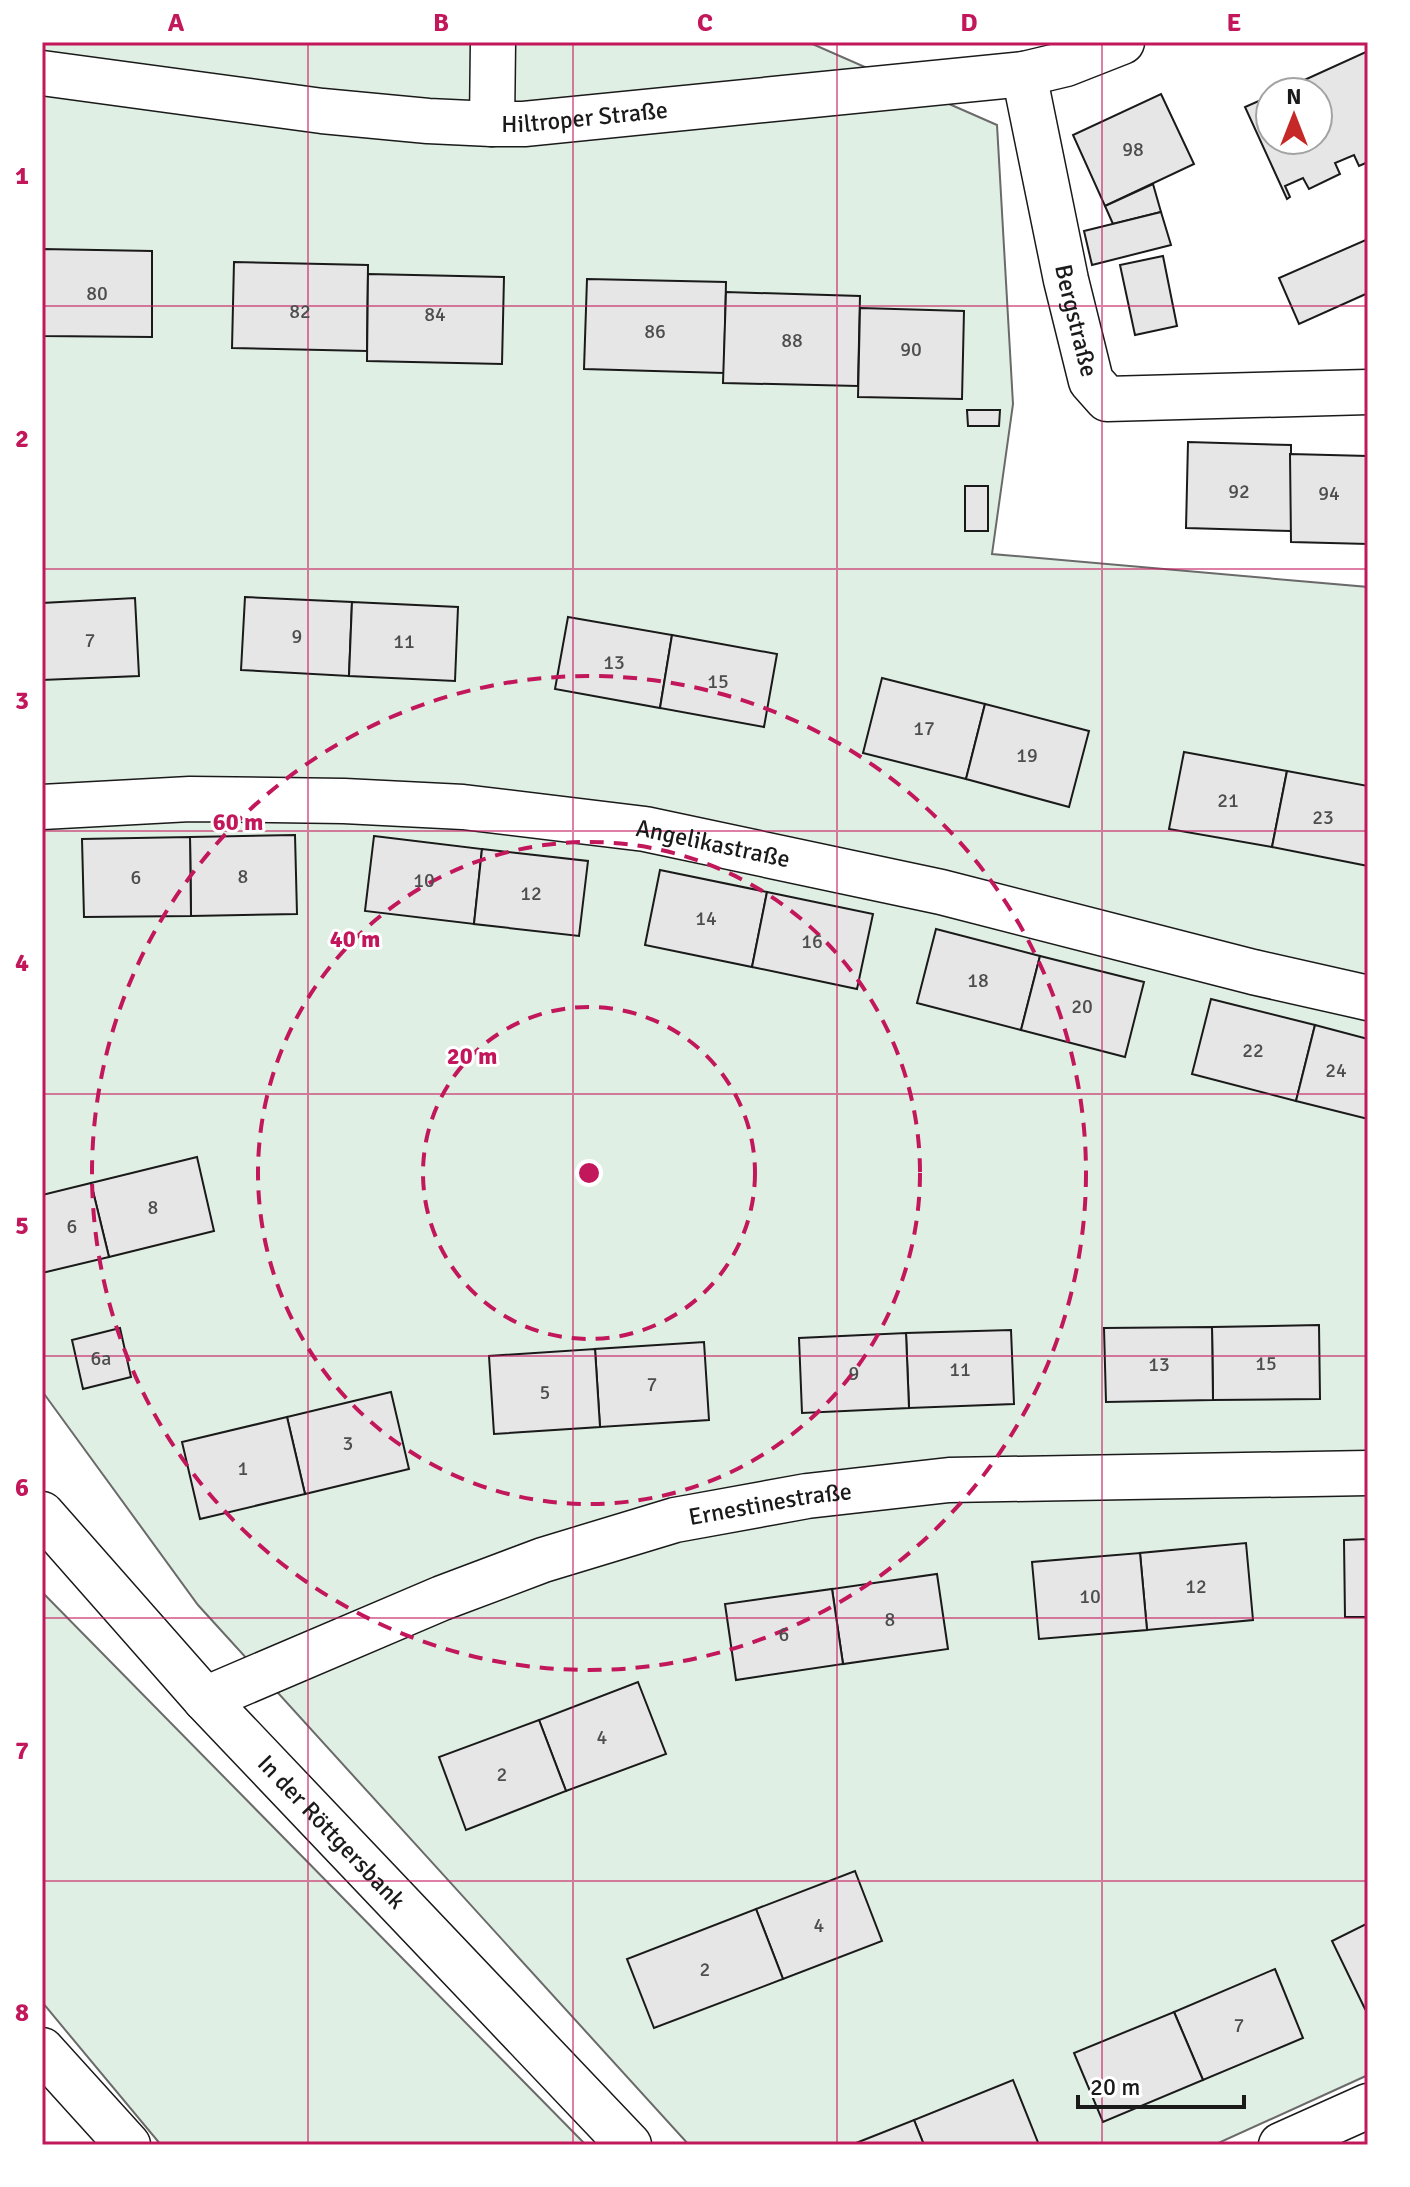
<svg xmlns="http://www.w3.org/2000/svg" width="1410" height="2187" viewBox="0 0 1410 2187" font-family="Signika,sans-serif">
<style>
.green{fill:#e0efe3;stroke:#6a6a6a;stroke-width:2}
.building{fill:#e6e6e6;stroke:#1a1a1a;stroke-width:2}
.lines{fill:none;stroke-linecap:round;stroke-linejoin:round}
.minor-casing{stroke:#1a1a1a;stroke-width:47}
.minor{stroke:#fff;stroke-width:44}
.grid{fill:none;stroke:#c2185b;stroke-width:2;stroke-opacity:0.55}
.ring{fill:none;stroke:#c2185b;stroke-width:4;stroke-dasharray:14 10}
.labels{text-anchor:middle;dominant-baseline:central;stroke-width:6;stroke-linejoin:round;paint-order:stroke}
.number-label{font-size:20px;fill:#4d4d4d}
.street-label{font-size:24px;fill:#1a1a1a;stroke:#fff}
.centre{fill:#c2185b;stroke:#fff;stroke-width:4}
.ring-label{font-size:24px;text-anchor:middle;font-weight:bold;fill:#c2185b;stroke:#fff;stroke-width:6;stroke-linejoin:round;paint-order:stroke}
.neatline{fill:none;stroke:#c2185b;stroke-width:3}
.grid-label{font-size:26px;text-anchor:middle;font-weight:bold;fill:#c2185b}
</style>
<rect width="100%" height="100%" fill="#fff"/>
<g class="green">
<path d="M42 42H808L997 125 1013 404 992 554 1368 587V2075L1214 2145H689L198 1605 42 1391Z"/>
<path d="M42 1592 586 2145H161L42 2002Z"/>
</g>
<g class="building">
<path d="M1368 51V162L1359 166 1354 155 1335 163 1340 174 1309 189 1303 178 1285 186 1290 197 1287 199 1245 107 1270 96V140H1318V92H1278Z"/>
<path d="M1161 94 1194 164 1105 206 1073 135Z"/>
<path d="M1153 184 1161 212 1113 224 1105 206Z"/>
<path d="M1161 212 1171 245 1092 265 1084 231Z"/>
<path d="M1368 239V293L1299 324 1279 278Z"/>
<path d="M42 249 152 251V337L42 336Z"/>
<path d="M1163 256 1177 326 1135 335 1120 265Z"/>
<path d="M234 262 368 265 367 351 232 348Z"/>
<path d="M368 274 504 277 502 364 367 361Z"/>
<path d="M587 279 726 282 724 373 584 369Z"/>
<path d="M726 292 860 296 858 386 723 383Z"/>
<path d="M860 308 964 311 962 399 858 397Z"/>
<path d="M967 410H1000L999 426H968Z"/>
<path d="M1188 442 1291 445V531L1186 528Z"/>
<path d="M1290 454 1368 456V544L1291 542Z"/>
<rect x="965" y="486" width="23" height="45"/>
<path d="M245 597 352 602 349 676 241 670Z"/>
<path d="M135 598 139 676 42 680V603Z"/>
<path d="M352 602 458 607 455 681 349 676Z"/>
<path d="M568 617 672 635 660 708 555 689Z"/>
<path d="M672 635 777 654 764 727 660 708Z"/>
<path d="M882 678 985 704 966 779 863 753Z"/>
<path d="M985 704 1089 731 1069 807 966 779Z"/>
<path d="M1184 752 1287 771 1272 847 1169 829Z"/>
<path d="M1287 771 1368 786V866L1272 847Z"/>
<path d="M295 835 297 914 191 916 190 837Z"/>
<path d="M374 836 482 849 474 924 365 911Z"/>
<path d="M190 837 191 916 84 917 82 839Z"/>
<path d="M482 849 588 861 579 936 474 924Z"/>
<path d="M660 870 767 892 752 967 645 945Z"/>
<path d="M767 892 873 914 857 989 752 967Z"/>
<path d="M936 929 1040 956 1021 1030 917 1003Z"/>
<path d="M1040 956 1144 982 1125 1057 1021 1030Z"/>
<path d="M1211 999 1315 1025 1296 1101 1192 1074Z"/>
<path d="M1315 1025 1368 1039V1119L1296 1101Z"/>
<path d="M197 1157 214 1231 109 1257 91 1183Z"/>
<path d="M91 1183 109 1257 42 1273V1195Z"/>
<path d="M1319 1325 1320 1399 1213 1400 1212 1327Z"/>
<path d="M1212 1327 1213 1400 1106 1402 1104 1328Z"/>
<path d="M120 1328 131 1377 83 1389 72 1340Z"/>
<path d="M1011 1330 1014 1404 909 1408 906 1333Z"/>
<path d="M906 1333 909 1408 802 1413 799 1338Z"/>
<path d="M704 1342 709 1420 600 1427 595 1349Z"/>
<path d="M595 1349 600 1427 494 1434 489 1356Z"/>
<path d="M391 1392 409 1469 305 1494 287 1417Z"/>
<path d="M287 1417 305 1494 200 1519 182 1442Z"/>
<path d="M1368 1539V1617H1345L1344 1540Z"/>
<path d="M1246 1543 1253 1620 1147 1630 1140 1553Z"/>
<path d="M1140 1553 1147 1630 1039 1639 1032 1562Z"/>
<path d="M937 1574 948 1649 843 1664 832 1589Z"/>
<path d="M832 1589 843 1664 736 1680 725 1604Z"/>
<path d="M638 1682 666 1754 566 1791 539 1720Z"/>
<path d="M539 1720 566 1791 466 1830 439 1757Z"/>
<path d="M855 1871 882 1941 783 1979 756 1909Z"/>
<path d="M756 1909 783 1979 654 2028 627 1959Z"/>
<path d="M1368 1923V2008L1365 2009 1332 1941Z"/>
<path d="M1275 1969 1303 2038 1203 2080 1174 2012Z"/>
<path d="M1174 2012 1203 2080 1103 2122 1074 2053Z"/>
<path d="M1013 2080 1039 2145H924L914 2120Z"/>
<path d="M914 2120 924 2145H851Z"/>
</g>
<g class="lines">
<g class="minor-casing">
<g id="minor">
<path id="s1" d="M42 73 322 111 428 121 492 124H524L1024 74 1066 64 1122 42"/>
<path id="s2" d="M1024 74 1066 280 1091 381 1107 399 1368 392"/>
<path d="M492 124 493 42"/>
<path id="s3" d="M42 807 190 799 344 801 463 807 645 829 941 892 1253 972 1368 998"/>
<path id="s4" d="M42 1514 205 1699 629 2145"/>
<path id="s5" d="M205 1699 442 1598 543 1560 675 1520 807 1496 949 1480 1368 1473"/>
<path d="M42 2050 128 2145"/>
<path d="M1281 2145 1368 2106"/>
</g>
</g>
<use href="#minor" class="minor"/>
</g>
<path class="grid" d="M308 42V2145M573 42V2145M837 42V2145M1102 42V2145M42 306H1368M42 569H1368M42 831H1368M42 1094H1368M42 1356H1368M42 1618H1368M42 1881H1368"/>
<g class="ring">
<circle cx="589" cy="1173" r="166"/>
<circle cx="589" cy="1173" r="331"/>
<circle cx="589" cy="1173" r="497"/>
</g>
<g class="labels">
<g class="number-label">
<text x="1133" y="149">98</text>
<text x="97" y="293">80</text>
<text x="300" y="311">82</text>
<text x="435" y="314">84</text>
<text x="655" y="331">86</text>
<text x="792" y="340">88</text>
<text x="911" y="349">90</text>
<text x="1239" y="491">92</text>
<text x="1329" y="493">94</text>
<text x="297" y="636">9</text>
<text x="90" y="640">7</text>
<text x="404" y="641">11</text>
<text x="614" y="662">13</text>
<text x="718" y="681">15</text>
<text x="924" y="728">17</text>
<text x="1027" y="755">19</text>
<text x="1228" y="800">21</text>
<text x="1323" y="817">23</text>
<text x="243" y="876">8</text>
<text x="136" y="877">6</text>
<text x="424" y="880">10</text>
<text x="531" y="893">12</text>
<text x="706" y="918">14</text>
<text x="812" y="941">16</text>
<text x="978" y="980">18</text>
<text x="1082" y="1006">20</text>
<text x="1253" y="1050">22</text>
<text x="1336" y="1070">24</text>
<text x="153" y="1207">8</text>
<text x="72" y="1226">6</text>
<text x="101" y="1358">6a</text>
<text x="1266" y="1363">15</text>
<text x="1159" y="1364">13</text>
<text x="960" y="1369">11</text>
<text x="854" y="1373">9</text>
<text x="652" y="1384">7</text>
<text x="545" y="1392">5</text>
<text x="348" y="1443">3</text>
<text x="243" y="1468">1</text>
<text x="1196" y="1586">12</text>
<text x="1090" y="1596">10</text>
<text x="890" y="1619">8</text>
<text x="784" y="1634">6</text>
<text x="602" y="1737">4</text>
<text x="502" y="1774">2</text>
<text x="819" y="1925">4</text>
<text x="705" y="1969">2</text>
<text x="1239" y="2025">7</text>
</g>
<g class="street-label">
<text stroke="none"><textPath href="#s1" startOffset="546">Hiltroper Straße</textPath></text>
<text stroke="none"><textPath href="#s2" startOffset="252">Bergstraße</textPath></text>
<text stroke="none"><textPath href="#s3" startOffset="674">Angelikastraße</textPath></text>
<text stroke="none"><textPath href="#s5" startOffset="600">Ernestinestraße</textPath></text>
<text stroke="none"><textPath href="#s4" startOffset="430">In der Röttgersbank</textPath></text>
</g>
</g>
<circle cx="589" cy="1173" r="12" class="centre"/>
<g class="ring-label">
<text x="238" y="830">60 m</text>
<text x="355" y="947">40 m</text>
<text x="472" y="1064">20 m</text>
</g>
<rect width="1410" height="2187" fill="none" stroke="#ffffff" stroke-width="88"/>
<g transform="translate(1294 116)"><circle r="38" fill="#ffffff" stroke="#a3a3a3" stroke-width="2"/>
<path d="M0-6L14 30L0 20L-14 30Z" fill="#c62828"/>
<text y="-12" font-size="22" font-weight="bold" text-anchor="middle" fill="#1a1a1a">N</text>
</g>
<path d="M1078 2095v12h166v-12" fill="none" stroke="#1a1a1a" stroke-width="4"/>
<text x="1090" y="2095" font-size="24" fill="#1a1a1a" stroke="#ffffff" stroke-width="6" paint-order="stroke">20 m</text>
<rect x="44" y="44" width="1322" height="2099" class="neatline"/>
<g class="grid-label">
<text x="176" y="31">A</text>
<text x="441" y="31">B</text>
<text x="705" y="31">C</text>
<text x="969" y="31">D</text>
<text x="1234" y="31">E</text>
<text x="22" y="184">1</text>
<text x="22" y="447">2</text>
<text x="22" y="709">3</text>
<text x="22" y="971">4</text>
<text x="22" y="1234">5</text>
<text x="22" y="1496">6</text>
<text x="22" y="1759">7</text>
<text x="22" y="2021">8</text>
</g>
</svg>
